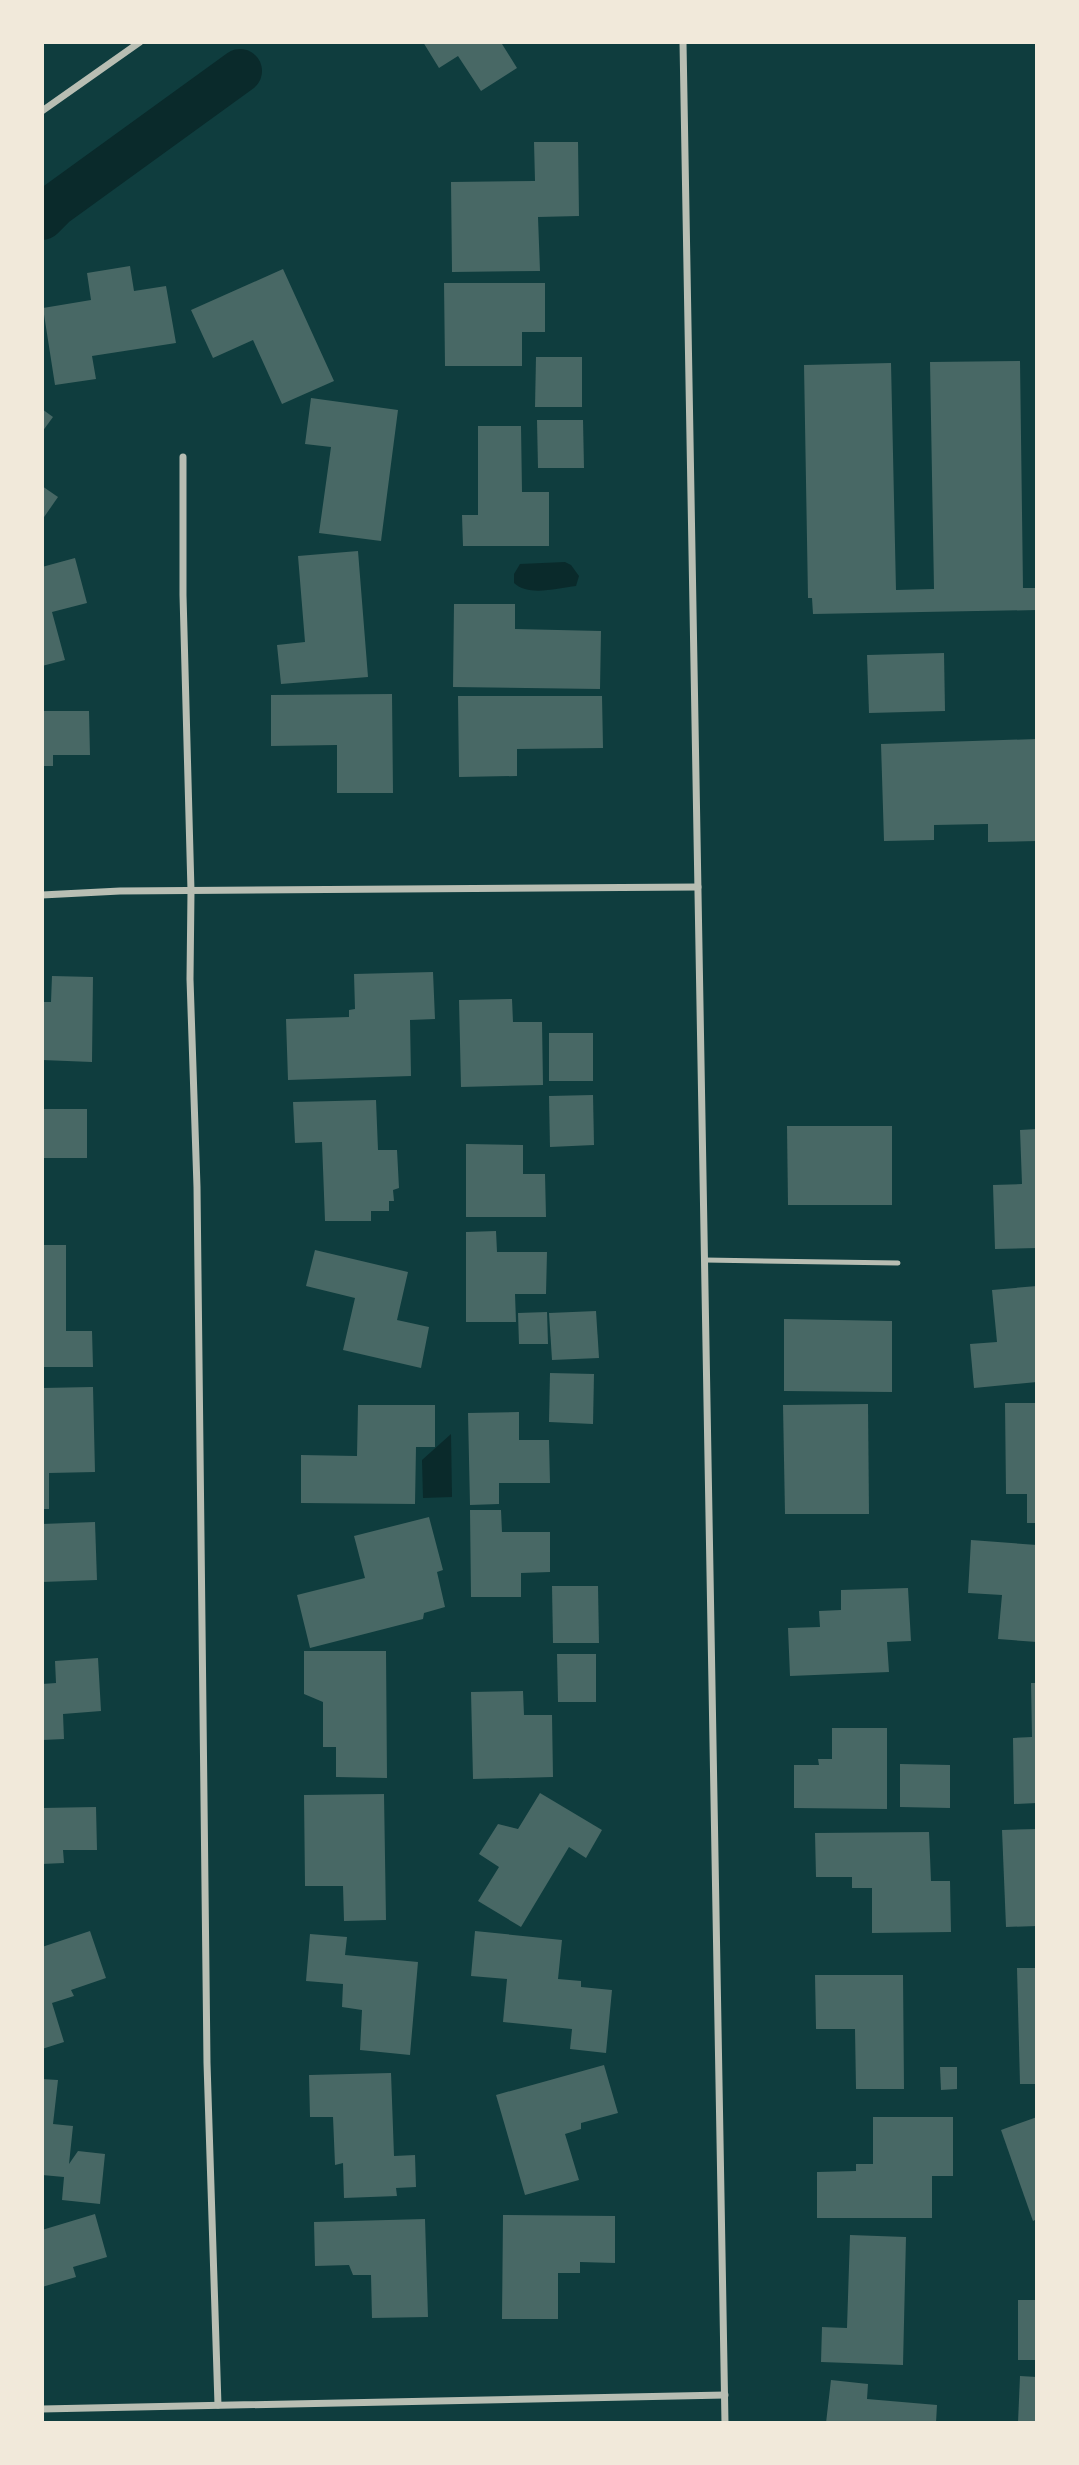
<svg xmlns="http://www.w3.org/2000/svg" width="1079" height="2465" viewBox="0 0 1079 2465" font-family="Cabin,sans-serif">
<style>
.water{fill:#0a2a2b}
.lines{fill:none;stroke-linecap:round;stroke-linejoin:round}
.canal{stroke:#0a2a2b;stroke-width:44}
.building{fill:#486865}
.service{stroke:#b8beb3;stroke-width:5}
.minor{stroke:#b8beb3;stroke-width:7}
</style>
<rect width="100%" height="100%" fill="#0f3d3e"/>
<g class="water">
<path d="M565 562 571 565 579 576 576 586C557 588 529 597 514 583V574L520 564Z"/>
<path d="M451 1434 452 1497 423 1498 422 1460Z"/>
</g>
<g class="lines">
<path class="canal" d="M42 218 55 205 240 71"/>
</g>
<g class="building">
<path d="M423 42H505L502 44 517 68 481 91 458 56 439 68Z"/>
<path d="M534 142H578L579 216 538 217 540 271 452 272 451 182 535 181Z"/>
<path d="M130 266 134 291 166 286 176 343 92 356 96 379 55 385 43 308 91 300 87 273Z"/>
<path d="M283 269 334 381 282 404 253 340 213 358 191 310Z"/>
<path d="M444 283H545V332H522V366H445Z"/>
<path d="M536 357H582V407H535Z"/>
<path d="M1020 361 1023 588H1037V610L813 614 812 598H808L804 365 891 363 896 590 934 589 930 362Z"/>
<path d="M311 398 398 410 381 541 319 533 331 447 305 444Z"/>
<path d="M42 409 53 417 42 432Z"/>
<path d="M537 420H583L584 468H538Z"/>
<path d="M478 426H521L522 492H549V546H463L462 515H478Z"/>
<path d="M42 486 58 497 42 520Z"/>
<path d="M358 551 368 677 281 684 277 645 305 642 298 556Z"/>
<path d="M75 558 87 603 52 612 65 660 42 666V567Z"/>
<path d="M454 604H515V629L601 631 600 689 453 687Z"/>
<path d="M944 653 945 711 869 713 867 655Z"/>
<path d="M392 694 393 793H337V745L271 746V695Z"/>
<path d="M458 696H602L603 748 517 749V776L459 777Z"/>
<path d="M42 711H89L90 755H53V766H42Z"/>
<path d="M1037 739V841L988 842V824L934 825V840L884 841 881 744Z"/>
<path d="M433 972 435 1019 410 1020 411 1076 288 1080 286 1019 349 1017V1010L355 1009 354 974Z"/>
<path d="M52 976 93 977 92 1062 42 1060V1002H51Z"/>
<path d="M512 999 513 1022H542L543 1085 461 1087 459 1000Z"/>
<rect x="549" y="1033" width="44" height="48"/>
<path d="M593 1095 594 1145 550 1147 549 1096Z"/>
<path d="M376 1100 378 1150H397L399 1188 393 1190 394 1201H389V1211H371V1221H325L322 1142 295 1143 293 1102Z"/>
<rect x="42" y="1109" width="45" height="49"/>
<path d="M787 1126H892V1205H788Z"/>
<path d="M1037 1129V1248L995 1249 993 1185 1022 1184 1020 1130Z"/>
<path d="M466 1144 523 1145V1174H545L546 1217H466Z"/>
<path d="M496 1231 497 1252H547L546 1294H515L516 1322H466V1232Z"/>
<path d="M42 1245H66V1331H92L93 1367H42Z"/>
<path d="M315 1250 408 1272 397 1320 429 1327 421 1368 343 1350 355 1298 306 1286Z"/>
<path d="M1037 1286V1382L974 1388 970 1344 997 1342 992 1290Z"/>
<path d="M596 1311 599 1358 552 1360 549 1313Z"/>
<path d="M547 1312 548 1344H519L518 1313Z"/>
<path d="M784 1319 892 1321V1392L784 1391Z"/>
<path d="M550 1373 594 1374 593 1424 549 1422Z"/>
<path d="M93 1387 95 1472 49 1473V1509H42V1388Z"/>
<path d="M1005 1403H1037V1523H1027V1494H1006Z"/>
<path d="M868 1404 869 1514H785L783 1405Z"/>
<path d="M358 1405H435V1447H416L415 1504 301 1503V1455L357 1456Z"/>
<path d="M519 1412V1440H549L550 1483H499V1504L470 1505 468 1413Z"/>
<path d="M470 1510H501L502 1532H550V1572L521 1573V1597H471Z"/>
<path d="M429 1517 443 1570 437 1572 445 1607 424 1613 423 1619 310 1648 297 1595 365 1578 354 1536Z"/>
<path d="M95 1522 97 1580 42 1582V1524Z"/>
<path d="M971 1540 1037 1545V1642L998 1639 1002 1595 968 1593Z"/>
<path d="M552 1586H598L599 1643H553Z"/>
<path d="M908 1588 911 1641 887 1642 889 1672 790 1676 788 1628 820 1627 819 1611 841 1610V1590Z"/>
<path d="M304 1651H386L387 1778 336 1777V1747H323V1702L304 1694Z"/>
<path d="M557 1654H596V1702H558Z"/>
<path d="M98 1658 101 1711 63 1714 64 1739 42 1740V1684L56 1683 55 1661Z"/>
<path d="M1031 1683H1037V1803L1014 1804 1013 1738 1032 1737Z"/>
<path d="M523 1691 524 1715H552L553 1777 473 1779 471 1692Z"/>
<path d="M832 1728H887V1809L794 1808V1765H819L818 1759H832Z"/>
<path d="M900 1764 950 1765V1808L900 1807Z"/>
<path d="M540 1793 602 1830 586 1858 569 1847 521 1927 478 1901 499 1867 479 1854 498 1824 518 1829Z"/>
<path d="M384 1794 386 1920 344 1921 343 1886H305L304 1795Z"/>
<path d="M96 1807 97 1850H63L64 1863 42 1864V1808Z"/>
<path d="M1037 1829V1926L1006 1927 1002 1830Z"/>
<path d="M929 1832 931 1881H950L951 1932 872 1933V1888H852V1877H816L815 1833Z"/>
<path d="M90 1931 106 1978 71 1990 74 1996 52 2003 64 2042 42 2049V1947Z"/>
<path d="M475 1931 562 1940 558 1979 581 1981V1987L612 1990 606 2053 570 2049 572 2029 503 2022 507 1979 471 1976Z"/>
<path d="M310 1934 347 1937 345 1955 418 1962 410 2055 360 2050 362 2010 342 2007 343 1984 306 1981Z"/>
<path d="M1017 1968H1037V2084H1020Z"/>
<path d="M815 1975H903L904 2089H856L855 2029H816Z"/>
<path d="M604 2065 618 2113 581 2123V2129L565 2134 579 2180 525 2195 496 2095Z"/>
<path d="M940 2067H957V2089L941 2090Z"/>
<path d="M391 2073 394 2156 415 2155 416 2187 396 2188 397 2196 344 2198 343 2163 335 2165 333 2117H310L309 2075Z"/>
<path d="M42 2079 58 2080 53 2124 73 2126 69 2164 78 2151 105 2154 100 2204 62 2200 64 2177 42 2175Z"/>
<path d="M873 2117H953V2176H932V2218H817V2172L856 2171V2164H873Z"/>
<path d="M1037 2117V2219L1033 2221 1001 2130Z"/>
<path d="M95 2214 107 2257 73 2267 76 2277 42 2287V2230Z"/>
<path d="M503 2215 615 2216V2263L580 2262V2273H558V2319H502Z"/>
<path d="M425 2219 428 2317 372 2318 371 2275H353L349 2265 315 2266 314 2222Z"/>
<path d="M850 2235 906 2237 903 2365 821 2362 822 2327 847 2328Z"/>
<rect x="1018" y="2300" width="19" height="60"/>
<path d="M1020 2376 1037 2377V2423H1018Z"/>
<path d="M831 2380 868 2384 867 2399 937 2405 936 2423H826Z"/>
</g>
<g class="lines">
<path class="service" d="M705 1260 898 1263"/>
<g class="minor">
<path d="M683 42 725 2423"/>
<path d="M42 111 140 42"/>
<path d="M183 457V595L191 891 190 979 197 1187 207 2063 218 2405"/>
<path d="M42 895 120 891 698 887"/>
<path d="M42 2409 725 2395"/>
</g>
</g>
<rect width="1079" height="2465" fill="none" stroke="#f1e9da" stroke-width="88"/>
</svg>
